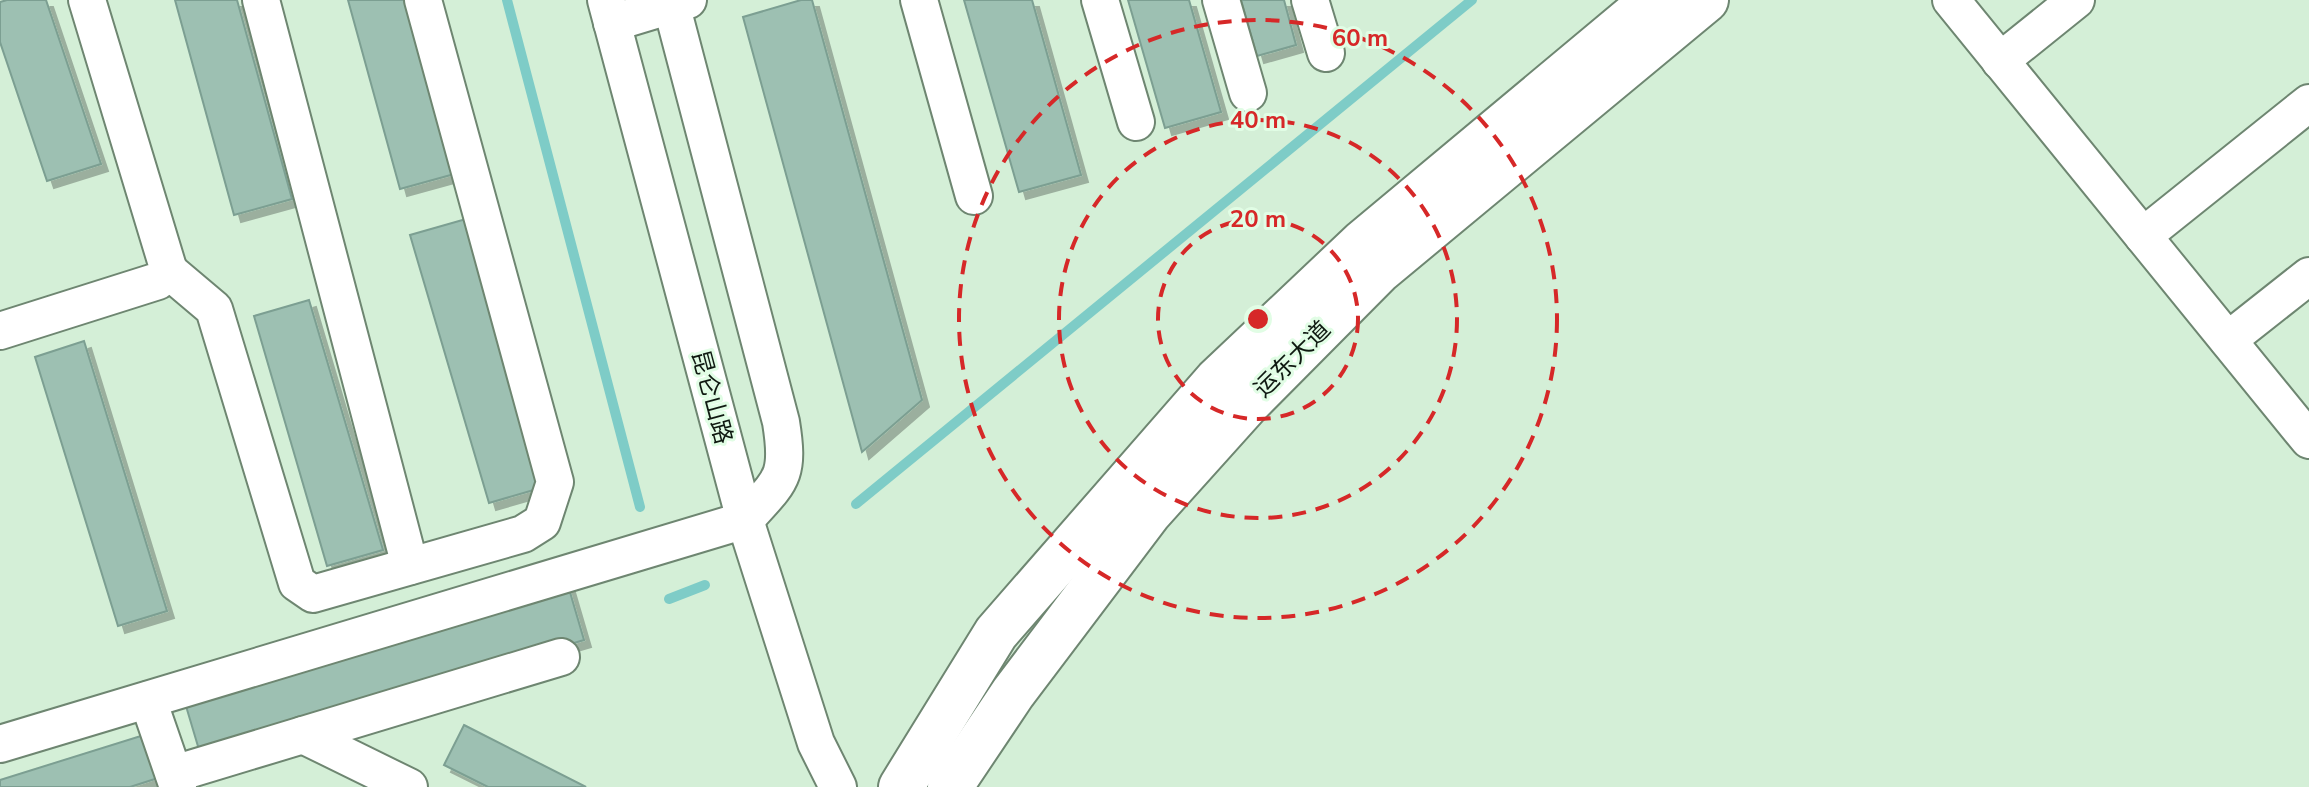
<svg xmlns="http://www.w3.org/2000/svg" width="2309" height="787" viewBox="0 0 2309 787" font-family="'Nunito Sans','Noto Sans SC',sans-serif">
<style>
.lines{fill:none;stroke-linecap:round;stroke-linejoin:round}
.stream{stroke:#7eccc7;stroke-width:10}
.building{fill:#9dc0b2;stroke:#7c9f92;stroke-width:2;filter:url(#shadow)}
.minor-casing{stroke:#6e8671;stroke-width:40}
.major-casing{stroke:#6e8671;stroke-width:48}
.minor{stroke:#fff;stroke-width:36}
.major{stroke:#fff;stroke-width:44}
.ring{fill:none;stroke:#d62828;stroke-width:4;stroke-dasharray:14 10}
.labels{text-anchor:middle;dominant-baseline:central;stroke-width:6;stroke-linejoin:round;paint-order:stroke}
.street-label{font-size:24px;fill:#0f1911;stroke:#e1fde5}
.centre{fill:#d62828;stroke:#e1fde5;stroke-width:4}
.ring-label{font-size:24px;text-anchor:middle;font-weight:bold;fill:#d62828;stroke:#e1fde5;stroke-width:6;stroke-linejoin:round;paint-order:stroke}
</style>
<defs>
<filter id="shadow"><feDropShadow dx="7" dy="7" stdDeviation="0" flood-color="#0004"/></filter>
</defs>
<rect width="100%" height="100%" fill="#d4efd7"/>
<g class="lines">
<g class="stream">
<path d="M507 0 640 507"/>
<path d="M856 504 1472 0"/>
<path d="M669 599 705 585"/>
</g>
</g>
<g class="building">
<path d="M7 0H46L101 164 47 181 0 42V2Z"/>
<path d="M175 0H237L292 199 234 215Z"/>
<path d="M348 0H410L458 173 400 189Z"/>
<path d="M801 0H812L922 400 862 452 743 17Z"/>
<path d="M964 0H1032L1081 175 1019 192Z"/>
<path d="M1128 0H1189L1221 112 1165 128Z"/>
<path d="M1241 0H1284L1296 45 1257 56Z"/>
<path d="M466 219 544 487 489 503 410 235Z"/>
<path d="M309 300 383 550 327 566 254 316Z"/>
<path d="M84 341 167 611 118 626 35 357Z"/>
<path d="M567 582 584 640 200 753 183 696Z"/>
<path d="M464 725 586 787H488L444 765Z"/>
<path d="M144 735 158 778 130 787H0V780Z"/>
</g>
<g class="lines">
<g class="minor-casing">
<g id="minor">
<path d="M261 0 410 566"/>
<path d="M606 0 745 520 816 743 838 787"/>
<path d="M919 0 974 196"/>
<path d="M1100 0 1136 122"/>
<path d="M1221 0 1248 93"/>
<path d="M1310 0 1326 53"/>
<path d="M1951 0 2309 440"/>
<path d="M612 23 688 0"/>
<path d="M2000 61 2076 0"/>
<path d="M2143 236 2309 103"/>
<path d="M169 271 214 309 297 583 313 594 523 534 542 522 555 482 423 0"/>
<path d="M0 331 158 281 169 271 87 0"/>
<path d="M2228 340 2309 276"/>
<path d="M148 700 178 787"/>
<path d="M303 735 409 787"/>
<path d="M0 744 745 520C781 480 790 478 781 422L670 0"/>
<path d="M174 774 561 657"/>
</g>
</g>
<g class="major-casing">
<g id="major">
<path d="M901 787 996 633 1217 380 1362 243 1653 0"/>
<path d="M950 787 1013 693 1149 513 1247 404 1379 271 1706 0"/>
</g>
</g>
<use href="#minor" class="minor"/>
<use href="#major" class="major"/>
</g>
<g class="ring">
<circle cx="1258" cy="319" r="100"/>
<circle cx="1258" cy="319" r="199"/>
<circle cx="1258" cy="319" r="299"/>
</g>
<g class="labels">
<g class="street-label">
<text transform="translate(1292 359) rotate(-45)">运东大道</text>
<text transform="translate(712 397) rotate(75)">昆仑山路</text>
</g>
</g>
<circle cx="1258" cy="319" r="12" class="centre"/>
<g class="ring-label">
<text x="1360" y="46">60 m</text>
<text x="1258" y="128">40 m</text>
<text x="1258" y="227">20 m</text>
</g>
</svg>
